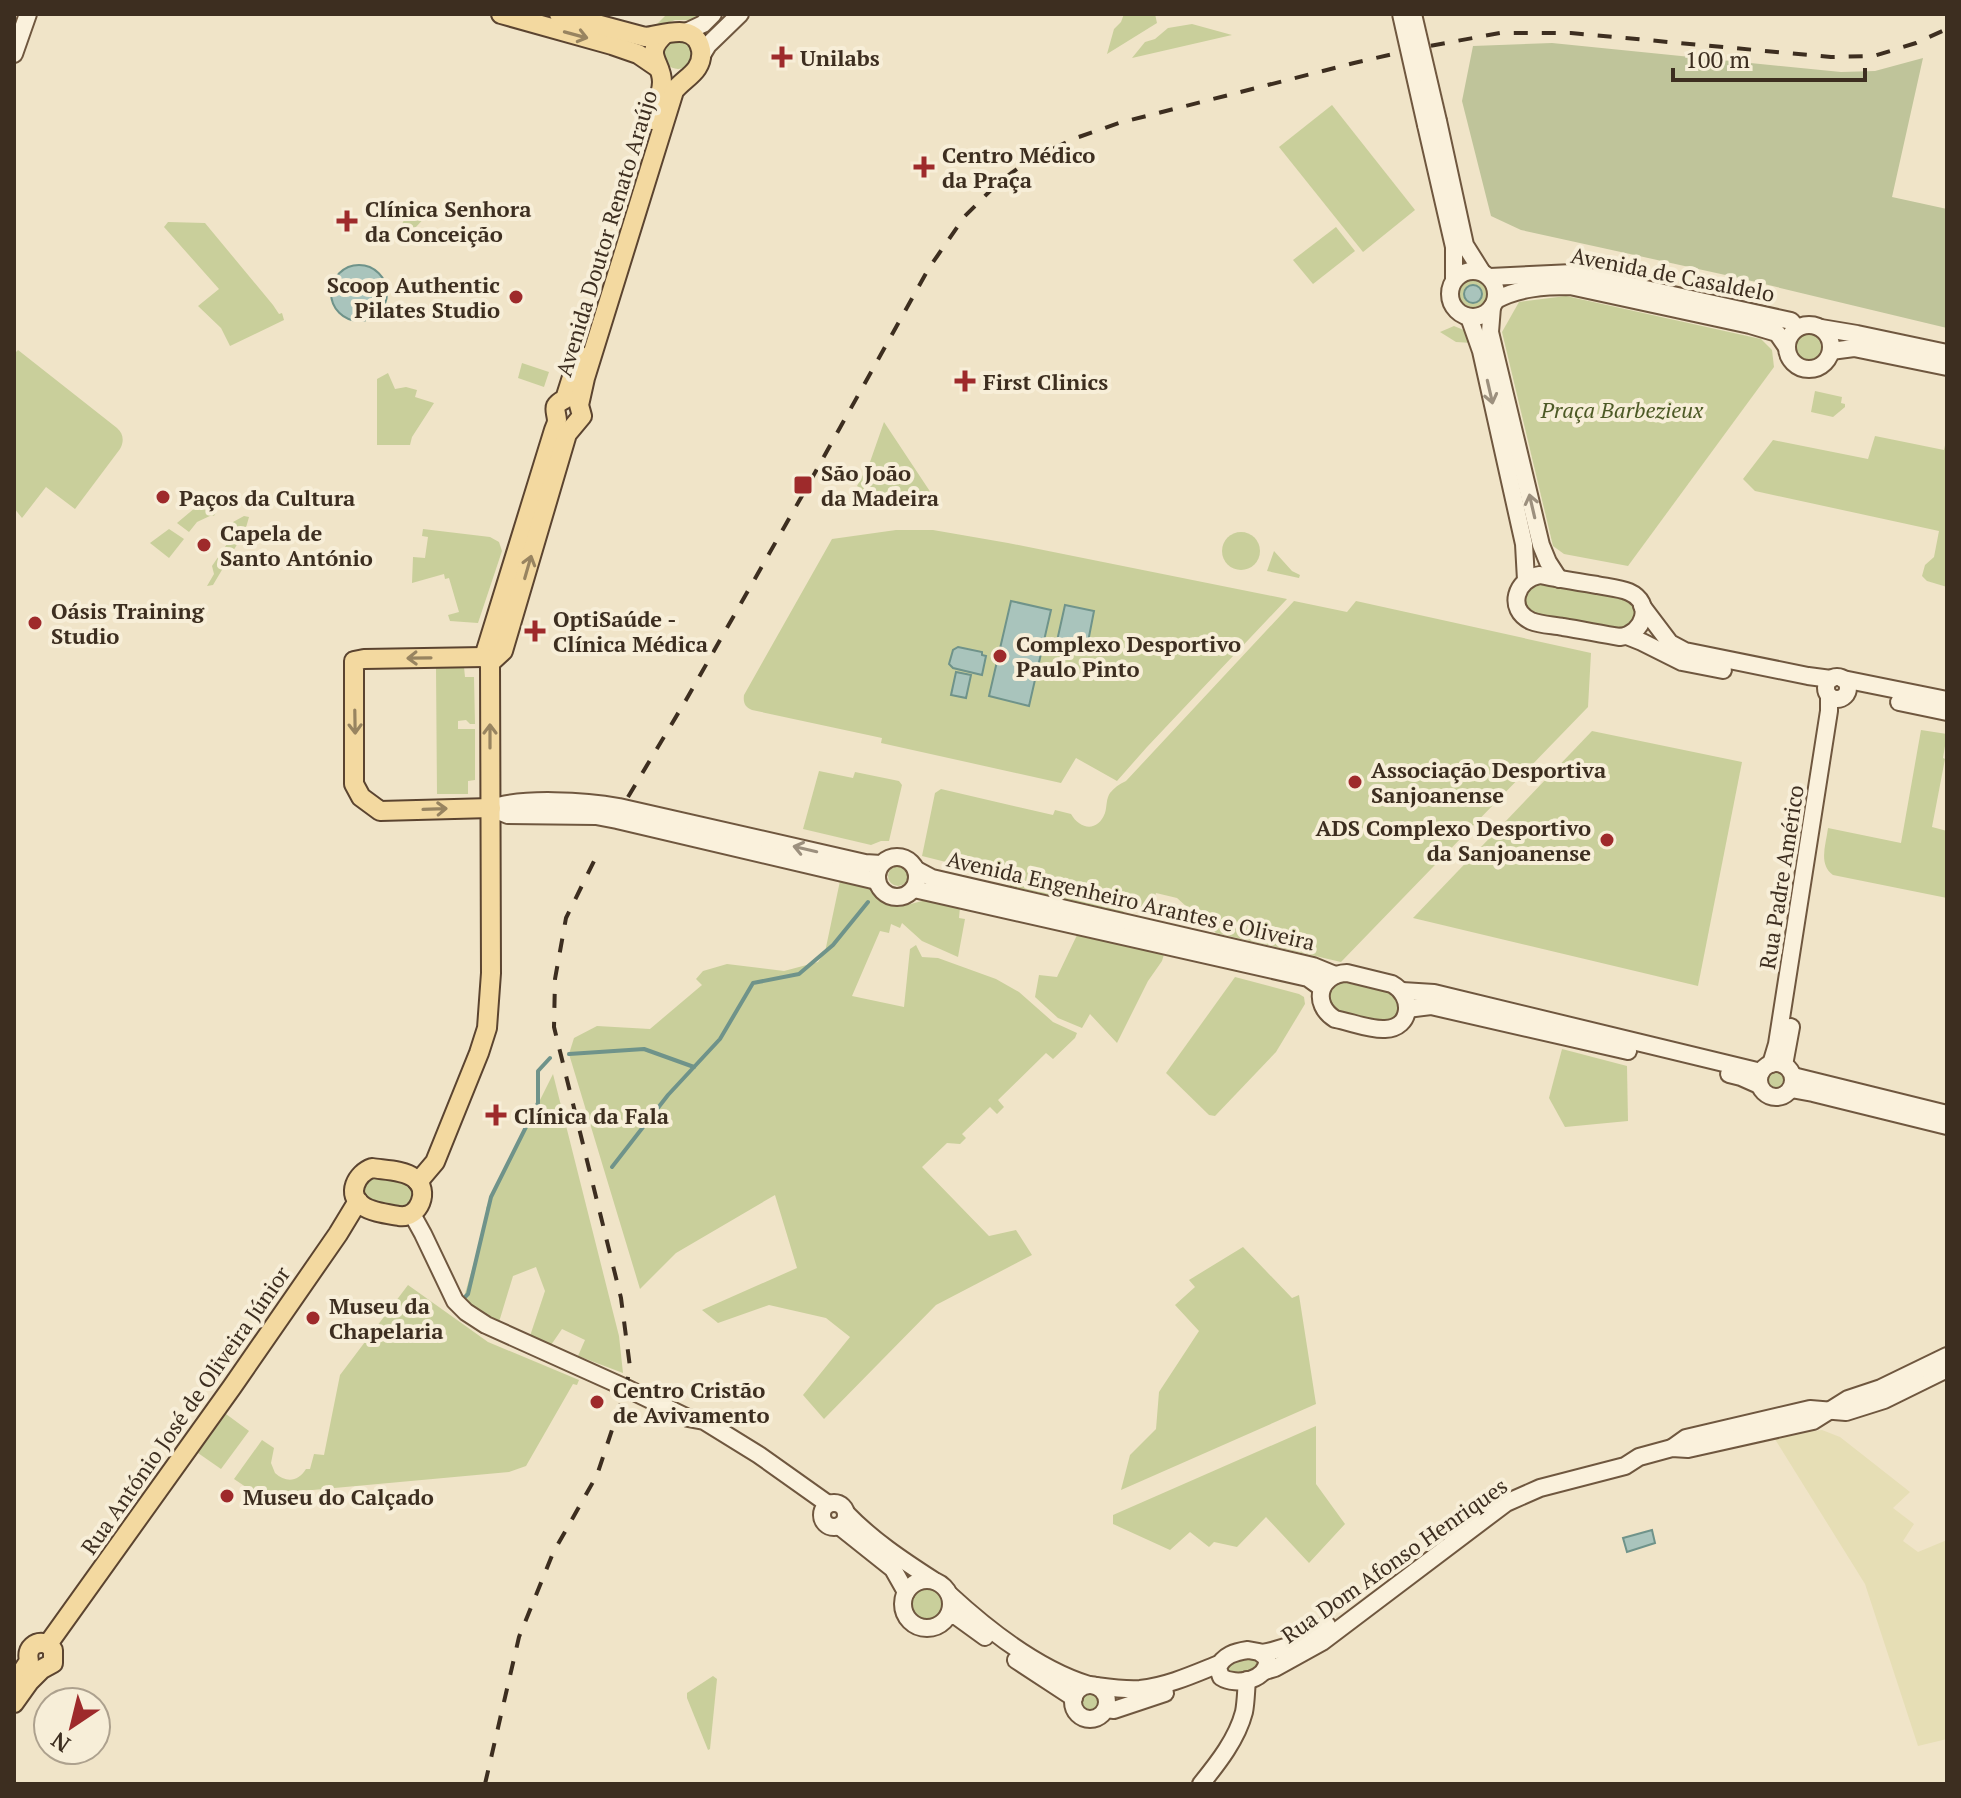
<svg xmlns="http://www.w3.org/2000/svg" width="1961" height="1798" viewBox="0 0 1961 1798" font-family="'PT Serif',serif">
<style>
.farmland{fill:#e6deb5}
.green{fill:#c9cf9b}
.cemetery{fill:#bfc49a}
.water{fill:#a9c4bc;stroke:#6f938a;stroke-width:2}
.lines{fill:none;stroke-linecap:round;stroke-linejoin:round}
.stream{stroke:#6f938a;stroke-width:4}
.secondary-casing{stroke:#6f573f;stroke-width:20}
.primary-casing{stroke:#5b4430;stroke-width:22}
.secondary{stroke:#faf1dc;stroke-width:16}
.primary{stroke:#f3d9a0;stroke-width:18}
.rail{stroke:#3d2e20;stroke-width:4;stroke-dasharray:14 14;stroke-linecap:butt}
.secondary-bridge-casing{stroke:#6f573f;stroke-width:20;stroke-linecap:butt}
.secondary-bridge{stroke:#faf1dc;stroke-width:16}
.oneway{stroke:#988460}
.oneway2{stroke:#9c907e}
.poi-dot{fill:#9e2a2b;stroke:#f7eed8;stroke-width:3}
.labels{text-anchor:middle;dominant-baseline:central;stroke-width:8;stroke-linejoin:round;paint-order:stroke}
.poi-label{font-size:22px;font-weight:bold;fill:#3d2e20;stroke:#f7eed8;text-anchor:start}
.street-label{font-size:22px;fill:#3d2e20;stroke:#f7eed8}
.park-label{font-size:22px;font-style:italic;fill:#4d5a26;stroke:#f7eed8}
</style>
<rect width="100%" height="100%" fill="#f0e4c8"/>
<path class="farmland" d="M1822 1430 1840 1437 1910 1492 1893 1508 1914 1524 1903 1541 1918 1552 1947 1540V1739L1918 1746 1865 1584 1773 1436Z"/>
<g class="green">
<path d="M667 14H699L693 20H675L651 30Z"/>
<path d="M1124 14H1155L1157 23 1107 54 1114 29 1121 22Z"/>
<path d="M1192 24 1232 35 1132 58 1145 42 1155 39 1168 28Z"/>
<circle cx="678" cy="54" r="15"/>
<path d="M1332 105 1415 210 1363 252 1279 147Z"/>
<path d="M410 204 427 215 404 240 398 235Z"/>
<path d="M168 222 205 223 273 305 279 314 282 313 284 320 230 346 221 328 198 306 219 289 164 227Z"/>
<path d="M1336 227 1355 251 1313 284 1293 260Z"/>
<circle cx="1473" cy="294" r="18"/>
<path d="M1566 296 1761 339 1772 350 1774 367 1628 566 1564 554 1553 546 1502 332 1519 302Z"/>
<path d="M1454 326 1466 331 1472 343 1456 342 1440 332Z"/>
<circle cx="1808" cy="347" r="13"/>
<path d="M18 350 117 428C124 434 124 442 120 449L75 509 46 487 22 518 14 508V354Z"/>
<path d="M522 363 549 372 544 387 518 378Z"/>
<path d="M388 373 395 389 406 387 417 390 415 397 434 403 412 437 410 445H377V379Z"/>
<path d="M1815 391 1842 397 1841 403 1845 404V407L1833 417 1811 412Z"/>
<path d="M884 422 931 493 934 492 940 503C910 499 881 502 851 505L859 487 857 486 870 462Z"/>
<path d="M1875 436 1944 450 1947 436V587L1927 581 1922 576 1925 565 1934 557 1939 531 1755 491 1743 479 1773 440 1868 459Z"/>
<path d="M202 502 216 512 214 516 212 515 197 522 189 532 177 523Z"/>
<path d="M244 516 249 517 245 531 213 585 207 586 214 574 212 566 229 541 233 522Z"/>
<path d="M169 529 184 539 169 558 150 543Z"/>
<path d="M423 529 490 537 499 542 502 551 478 623 450 621 448 615 459 612 449 578 445 579 444 574 412 583 413 557 425 558 428 537 422 536Z"/>
<path d="M896 530H933L1008 543 1287 599 1147 747 1117 781 1076 758 1061 783 881 743 882 738 752 710C745 707 743 703 744 695L832 539Z"/>
<circle cx="1241" cy="551" r="19"/>
<path d="M1274 551 1292 571 1300 575 1299 578 1267 571Z"/>
<path d="M1539 582 1624 598C1641 610 1638 617 1625 630L1534 615 1526 609 1523 594Z"/>
<path d="M1294 601 1347 612 1356 601 1591 653 1588 707 1341 962 1216 933 1177 898 1156 893 1151 912 1128 906 1122 913 1010 886V878L922 856 935 793 941 789 1053 815 1055 810 1071 814C1080 830 1098 832 1105 813 1107 806 1106 799 1110 793 1114 788 1119 784 1126 781Z"/>
<path d="M436 667H464L465 677H474L475 724H470L466 720 458 721V729H475V780L468 781V794H437Z"/>
<path d="M1921 730 1947 734 1943 758 1945 759 1932 827 1947 831V898L1833 875C1818 864 1826 845 1828 828L1901 843Z"/>
<path d="M1592 731 1742 762 1698 986 1413 918Z"/>
<path d="M819 771 853 778 855 772 899 781 902 785 889 841H881L871 845 803 829Z"/>
<circle cx="898" cy="876" r="10"/>
<path d="M840 881 869 888 882 901 899 907 926 900 960 907 959 918 965 919 958 957 922 941 902 923 900 928 891 924 889 933 880 931 852 996 904 1007 910 949 916 945 922 957 938 958 996 979 1019 992 1053 1022 1077 1033 1075 1038 1053 1059 1046 1053 998 1100 1004 1107 997 1114 990 1107 962 1134 966 1138 960 1144 947 1143 922 1167 989 1236 1016 1230 1032 1255 936 1305 824 1419 803 1395 850 1337 826 1318 769 1305 718 1323 702 1310 797 1268 775 1195 676 1253 640 1289 569 1054 574 1038 597 1026 650 1029 702 985 696 979 703 971 727 964 784 971 818 962 825 952Z"/>
<path d="M1078 933 1165 951 1162 961 1148 981 1117 1043 1090 1014 1082 1028 1058 1018 1035 997 1039 975 1057 977Z"/>
<path d="M1235 977 1299 994 1304 997 1305 1004 1276 1052 1215 1116 1209 1115 1166 1073Z"/>
<path d="M1341 982 1390 992 1398 1000V1011C1395 1016 1394 1018 1389 1020 1382 1022 1346 1015 1338 1011 1322 1004 1329 988 1341 982Z"/>
<path d="M1562 1049 1627 1066 1628 1121 1565 1127 1549 1098Z"/>
<circle cx="1776" cy="1079" r="9"/>
<path d="M553 1074 619 1336 623 1373 578 1356 585 1340 562 1329 551 1345 530 1336 545 1291 536 1267 513 1276 499 1322 471 1307 464 1297 486 1221V1208Z"/>
<path d="M373 1176 408 1185 412 1191 411 1201 402 1207C388 1204 338 1197 373 1176Z"/>
<path d="M1243 1247 1292 1298 1299 1295 1316 1404 1121 1490 1130 1455 1156 1429 1159 1392 1199 1331 1175 1305 1195 1287 1189 1280Z"/>
<path d="M408 1285 488 1342 579 1380 577 1385 573 1384 526 1466 509 1472 258 1495 234 1479 262 1440 274 1448 271 1463 275 1473C286 1483 298 1482 306 1469H310L314 1454 324 1455 340 1375Z"/>
<path d="M226 1414 249 1431 221 1469 198 1453Z"/>
<path d="M1316 1426V1484L1345 1524 1309 1563 1266 1517 1237 1547 1214 1542 1209 1547 1190 1532 1170 1550 1113 1524V1515Z"/>
<circle cx="927" cy="1605" r="16"/>
<path d="M1253 1652 1264 1667 1231 1678 1223 1663Z"/>
<path d="M713 1676 717 1679 710 1749 708 1750 687 1698V1693Z"/>
<circle cx="1090" cy="1702" r="10"/>
</g>
<path class="cemetery" d="M1552 43 1841 72 1875 71 1923 58 1892 197 1947 209V328L1739 278 1521 230 1491 216 1462 101 1473 46Z"/>
<g class="water">
<circle cx="359" cy="293" r="28"/>
<circle cx="1473" cy="294" r="9"/>
<path d="M1011 601 1051 610 1029 706 989 696Z"/>
<path d="M1065 605 1094 611 1087 647 1057 641Z"/>
<path d="M958 647 982 652V655L986 656 982 675 953 668 949 664 953 650Z"/>
<path d="M956 672 971 675 966 698 951 695Z"/>
<path d="M1652 1530 1655 1543 1627 1552 1623 1538Z"/>
</g>
<g class="lines">
<g class="stream">
<path d="M569 1054 644 1049 694 1067"/>
<path d="M612 1167 668 1095 720 1039 753 983 799 974 833 945 868 902"/>
<path d="M464 1298 468 1294 491 1197 538 1103V1071L550 1058"/>
</g>
<g class="secondary-casing">
<g id="secondary">
<path d="M686 32 703 24 713 14"/>
<path d="M14 54 28 14"/>
<path d="M702 55 708 45 740 14"/>
<path d="M1438 121 1465 245 1482 272"/>
<path d="M1426 125 1454 247V280"/>
<circle cx="1473" cy="294" r="23"/>
<path d="M1490 277 1573 273 1791 321 1797 328"/>
<path d="M1496 300C1518 288 1544 286 1570 286L1750 325 1777 333 1786 346"/>
<path d="M1492 307 1490 332 1541 545 1548 562 1559 579"/>
<path d="M1469 317 1481 351 1524 544 1526 580"/>
<circle cx="1809" cy="347" r="22"/>
<path d="M1821 328 1857 334 1947 353"/>
<path d="M1831 351 1854 348 1947 367"/>
<path d="M1540 575C1559 579 1578 582 1597 585 1607 587 1620 588 1629 592 1654 603 1644 634 1620 637 1601 634 1582 630 1563 627 1553 625 1541 625 1531 621 1506 609 1516 579 1540 575Z"/>
<path d="M1642 606 1670 643 1685 651 1808 676 1831 679"/>
<path d="M1627 636 1642 642 1682 662 1723 670"/>
<circle cx="1837" cy="688" r="11"/>
<path d="M1843 679 1947 700"/>
<path d="M1899 702 1947 712"/>
<path d="M491 808C522 797 586 801 619 807L865 863 881 864"/>
<path d="M491 808 508 815 596 816 617 820 877 881"/>
<circle cx="897" cy="877" r="20"/>
<path d="M917 870 932 878 1313 966 1335 975"/>
<path d="M914 889 1308 978 1322 988"/>
<path d="M1347 973 1392 984C1414 996 1412 1028 1385 1029 1370 1030 1351 1022 1335 1019 1311 1004 1319 974 1347 973Z"/>
<path d="M1402 991 1434 993 1761 1072"/>
<path d="M1407 1009 1431 1006 1628 1051"/>
<circle cx="1776" cy="1080" r="17"/>
<path d="M1771 1064 1777 1044 1829 711V696"/>
<path d="M1784 1065 1791 1027"/>
<path d="M1729 1074 1741 1077 1759 1085"/>
<path d="M1793 1076 1947 1114"/>
<path d="M1791 1089 1813 1093 1947 1126"/>
<path d="M412 1214 423 1234 455 1301 466 1312 486 1325 626 1388 688 1418 704 1421 759 1455 828 1504"/>
<path d="M1672 1448 1686 1438 1810 1409 1846 1412 1884 1400 1947 1369"/>
<circle cx="834" cy="1515" r="12"/>
<path d="M846 1513C872 1540 902 1560 933 1580"/>
<path d="M839 1526 893 1569 906 1592"/>
<circle cx="927" cy="1604" r="24"/>
<path d="M950 1595C988 1630 1040 1670 1089 1685"/>
<path d="M949 1616H956L985 1637"/>
<path d="M1248 1650 1259 1652 1267 1658C1270 1680 1236 1687 1221 1677L1218 1668C1223 1655 1235 1652 1248 1650Z"/>
<path d="M1262 1653C1285 1649 1308 1639 1327 1625"/>
<path d="M1016 1660 1074 1698"/>
<path d="M1265 1671 1275 1668 1322 1642 1506 1503 1540 1488 1625 1466 1639 1457 1672 1448 1688 1449 1813 1421 1848 1399 1881 1388 1947 1356"/>
<circle cx="1090" cy="1702" r="17"/>
<path d="M1096 1686C1111 1688 1125 1690 1140 1689 1168 1686 1194 1674 1219 1664"/>
<path d="M1106 1709 1114 1710 1165 1693"/>
<path d="M1201 1784C1218 1763 1237 1739 1244 1712 1246 1702 1246 1690 1247 1680"/>
</g>
</g>
<g class="primary-casing">
<g id="primary">
<path d="M501 14 612 45 638 54 657 67"/>
<path d="M652 120C655 109 662 94 662 82 662 61 642 55 665 34"/>
<path d="M484 657 554 430C555 427 557 424 557 420 556 409 551 406 565 399L579 355"/>
<path d="M484 657 364 659 354 661V784L361 797 380 811 491 808"/>
<path d="M490 663 503 651 567 434 582 416 579 405 585 378 674 91C681 82 692 76 697 68 701 62 702 57 701 50 695 21 664 35 645 37L559 14"/>
<path d="M372 1168C384 1170 404 1170 414 1178 431 1190 419 1219 399 1216 388 1214 371 1212 363 1206 345 1195 357 1173 372 1168Z"/>
<path d="M418 1182 435 1162 479 1053 487 1028 491 973 490 663 484 657"/>
<path d="M48 1644 232 1387 338 1234 358 1201"/>
<path d="M14 1684 29 1661C26 1648 35 1640 48 1644"/>
<path d="M14 1703 29 1682 42 1669 53 1663V1650L48 1644"/>
</g>
</g>
<use href="#secondary" class="secondary"/>
<use href="#primary" class="primary"/>
<g class="rail">
<path d="M628 797 686 700 807 487 929 268 965 216 998 183 1028 161 1073 139 1119 123 1354 63 1424 47 1500 33H1571L1831 57 1874 56 1916 43 1947 29"/>
<path d="M485 1784 519 1637 553 1553 597 1475 626 1388 630 1367 621 1298 554 1027 555 979 566 918 599 851"/>
</g>
<g class="secondary-bridge-casing">
<g id="secondary-bridge">
<path d="M1401 14 1426 125"/>
<path d="M1413 14 1438 121"/>
</g>
</g>
<use href="#secondary-bridge" class="secondary-bridge"/>
</g>
<defs><path id="oneway-shaft" d="M-6 0H5M1.5-3L5.5 0L1.5 3" fill="none" stroke-width="1.6" stroke-linecap="round" stroke-linejoin="round" transform="scale(2)"/></defs>
<g class="oneway">
<use href="#oneway-shaft" transform="translate(576 35) rotate(15)"/>
<use href="#oneway-shaft" transform="translate(528 567) rotate(-74)"/>
<use href="#oneway-shaft" transform="translate(419 658) rotate(179)"/>
<use href="#oneway-shaft" transform="translate(355 722) rotate(89)"/>
<use href="#oneway-shaft" transform="translate(490 736) rotate(-90)"/>
<use href="#oneway-shaft" transform="translate(435 809) rotate(-2)"/>
</g>
<g class="oneway2">
<use href="#oneway-shaft" transform="translate(1490 392) rotate(77)"/>
<use href="#oneway-shaft" transform="translate(1532 506) rotate(-103)"/>
<use href="#oneway-shaft" transform="translate(805 849) rotate(-167)"/>
</g>
<g class="poi-dot">
<path d="M778 45h8v8h8v8h-8v8h-8v-8h-8v-8h8z"/>
<path d="M920 155h8v8h8v8h-8v8h-8v-8h-8v-8h8z"/>
<path d="M343 209h8v8h8v8h-8v8h-8v-8h-8v-8h8z"/>
<circle cx="516" cy="297" r="8"/>
<path d="M961 369h8v8h8v8h-8v8h-8v-8h-8v-8h8z"/>
<rect x="793" y="475" width="20" height="20" rx="4"/>
<circle cx="163" cy="497" r="8"/>
<circle cx="204" cy="545" r="8"/>
<circle cx="35" cy="623" r="8"/>
<path d="M531 619h8v8h8v8h-8v8h-8v-8h-8v-8h8z"/>
<circle cx="1000" cy="656" r="8"/>
<circle cx="1355" cy="782" r="8"/>
<circle cx="1607" cy="840" r="8"/>
<path d="M492 1103h8v8h8v8h-8v8h-8v-8h-8v-8h8z"/>
<circle cx="313" cy="1318" r="8"/>
<circle cx="597" cy="1402" r="8"/>
<circle cx="227" cy="1496" r="8"/>
</g>
<g class="labels">
<g class="poi-label">
<text x="800" y="57">Unilabs</text>
<text x="942" y="154">Centro Médico<tspan x="942" dy="25">da Praça</tspan></text>
<text x="365" y="208">Clínica Senhora<tspan x="365" dy="25">da Conceição</tspan></text>
<text x="500" y="284" text-anchor="end">Scoop Authentic<tspan x="500" dy="25">Pilates Studio</tspan></text>
<text x="983" y="381">First Clinics</text>
<text x="821" y="472">São João<tspan x="821" dy="25">da Madeira</tspan></text>
<text x="179" y="497">Paços da Cultura</text>
<text x="220" y="532">Capela de<tspan x="220" dy="25">Santo António</tspan></text>
<text x="51" y="610">Oásis Training<tspan x="51" dy="25">Studio</tspan></text>
<text x="553" y="618">OptiSaúde -<tspan x="553" dy="25">Clínica Médica</tspan></text>
<text x="1016" y="643">Complexo Desportivo<tspan x="1016" dy="25">Paulo Pinto</tspan></text>
<text x="1371" y="769">Associação Desportiva<tspan x="1371" dy="25">Sanjoanense</tspan></text>
<text x="1591" y="827" text-anchor="end">ADS Complexo Desportivo<tspan x="1591" dy="25">da Sanjoanense</tspan></text>
<text x="514" y="1115">Clínica da Fala</text>
<text x="329" y="1305">Museu da<tspan x="329" dy="25">Chapelaria</tspan></text>
<text x="613" y="1389">Centro Cristão<tspan x="613" dy="25">de Avivamento</tspan></text>
<text x="243" y="1496">Museu do Calçado</text>
</g>
<g class="street-label">
<text transform="translate(606 233) rotate(-73)">Avenida Doutor Renato Araújo</text>
<text transform="translate(1673 274) rotate(11)">Avenida de Casaldelo</text>
<text transform="translate(1781 877) rotate(-81)">Rua Padre Américo</text>
<text transform="translate(1131 900) rotate(13)">Avenida Engenheiro Arantes e Oliveira</text>
<text transform="translate(185 1410) rotate(-55)">Rua António José de Oliveira Júnior</text>
<text transform="translate(1394 1560) rotate(-35)">Rua Dom Afonso Henriques</text>
</g>
<g class="park-label">
<text x="1622" y="409">Praça Barbezieux</text>
</g>
</g>
<rect width="1961" height="1798" fill="none" stroke="#3d2e20" stroke-width="32"/>
<g transform="translate(72 1726) rotate(215)"><circle r="38" fill="#f7eed8" stroke="#ada18e" stroke-width="2"/>
<path d="M0-6L14 30L0 20L-14 30Z" fill="#9e2a2b"/>
<text y="-12" font-size="22" font-weight="bold" text-anchor="middle" fill="#3d2e20">N</text>
</g>
<path d="M1673 68v12h192v-12" fill="none" stroke="#3d2e20" stroke-width="4"/>
<text x="1685" y="68" font-size="24" fill="#3d2e20" stroke="#f7eed8" stroke-width="6" paint-order="stroke">100 m</text>
</svg>
